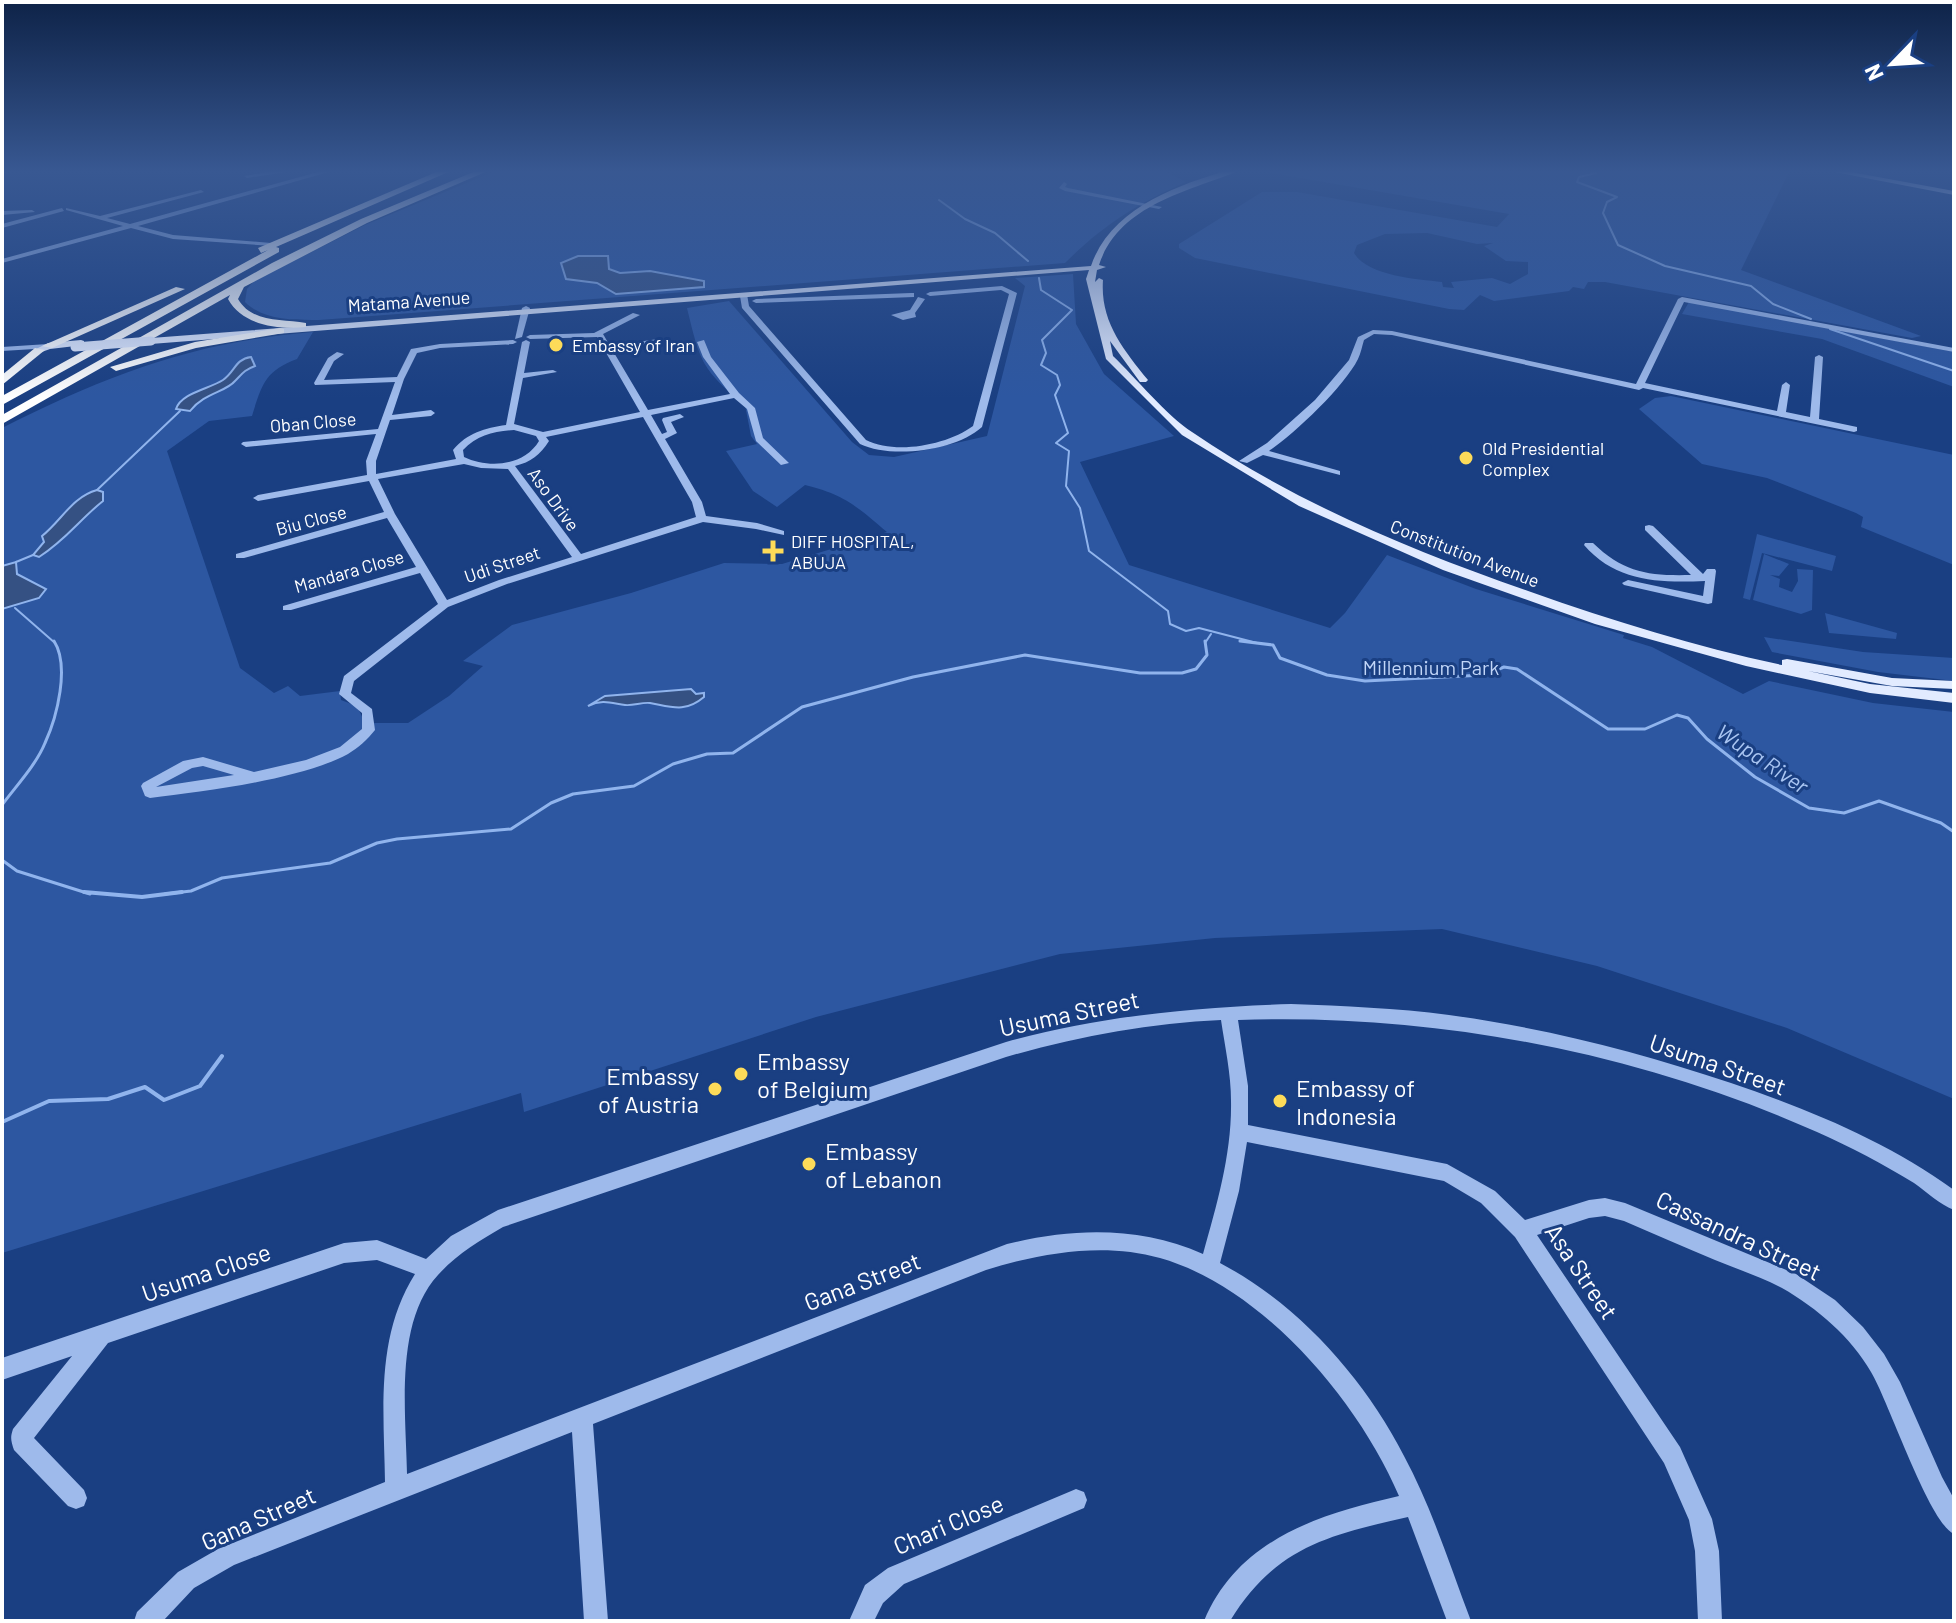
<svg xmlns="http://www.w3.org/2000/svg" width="1956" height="1623" viewBox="0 0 1956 1623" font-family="Barlow,sans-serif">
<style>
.green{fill:#2d57a1;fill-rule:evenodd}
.water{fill:#355183;stroke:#90b4ed;stroke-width:2}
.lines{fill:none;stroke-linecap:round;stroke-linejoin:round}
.stream-far2{stroke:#90b4ed;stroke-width:2}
.stream-far1{stroke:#90b4ed;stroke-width:3}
.stream{stroke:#90b4ed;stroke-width:4}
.minor{fill:#9ebaeb;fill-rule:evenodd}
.major{fill:#e2ebff;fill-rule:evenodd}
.highway{fill:#fff;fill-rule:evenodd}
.major-bridge{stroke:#e2ebff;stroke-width:9}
.poi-dot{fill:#fddb59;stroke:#1a3f82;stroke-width:3}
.labels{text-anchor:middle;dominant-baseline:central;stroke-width:6;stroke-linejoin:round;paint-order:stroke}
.far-street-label{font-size:18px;fill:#fff;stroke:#1a3f82}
.far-poi-label{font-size:18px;fill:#fff;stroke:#1a3f82;text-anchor:start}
.park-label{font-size:20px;fill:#c2d6f8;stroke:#1a3f82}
.water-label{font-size:22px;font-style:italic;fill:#a9c5f2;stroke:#1a3f82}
.near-street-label{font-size:24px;fill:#fff;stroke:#1a3f82}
.near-poi-label{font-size:24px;fill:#fff;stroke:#1a3f82;text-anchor:start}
</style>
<rect width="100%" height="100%" fill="#1a3f82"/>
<g class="green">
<path d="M498 170H1163L1186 182C1138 203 1102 226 1065 263L319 320C294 320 264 321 245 302L247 289 254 281 365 225Z"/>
<path d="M1268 170H1790L1741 270 1921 336 1912 338 1605 282H1588L1584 289 1573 287 1569 291 1494 301 1480 295 1464 310 1449 309 1195 258 1179 248V244L1262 192H1297L1497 227 1509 214 1265 172ZM1427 233 1477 244 1493 243 1484 246 1506 261 1528 262V274L1510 284 1492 278 1451 282 1454 288 1443 287 1442 282C1416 279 1368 276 1354 253L1357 245 1385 234Z"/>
<path d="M1073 274 1076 324 1104 374 1174 436 1080 462 1129 565 1330 628 1345 613 1387 555 1476 589 1624 635 1623 638 1652 647 1743 694 1769 681 1873 703 1954 712V1099L1787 1028 1597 966 1442 929 1215 938 1060 954 816 1017 524 1112 521 1093 2 1253V428C108 375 193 342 313 332L297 359C265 371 262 384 252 416L209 421 167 451 240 668 274 693 288 686 300 696 340 691 341 700 357 706 365 723H408L449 696 483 666 463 661 512 625 631 593 724 563 782 564 887 532C857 507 846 495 805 485L777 507 753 491 726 451 757 444 751 436 745 405C702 370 700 362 687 308L729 301 852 442 869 455 894 457 987 436 1025 286 1015 278Z"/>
<path d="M1689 302 1954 352V387L1822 339 1682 314Z"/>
<path d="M1671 396 1954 455V565L1861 527 1863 517 1856 513 1767 478 1702 464 1639 409 1655 398Z"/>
<path d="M1757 534 1836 556 1832 571 1762 553 1750 600 1743 598Z"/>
<path d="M1764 554 1789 564 1779 576 1770 575 1780 579 1779 587 1792 592 1798 581 1797 569 1813 570 1812 610 1801 614 1753 600Z"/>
<path d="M1825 613 1897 633 1896 639 1829 633Z"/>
<path d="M1764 637 1863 652 1954 658V681L1878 672 1772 652Z"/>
</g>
<g class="water">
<path d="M578 256H608L609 269 620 273 650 271 704 281V287L616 294 597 283 566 279 561 263Z"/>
<path d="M251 357 255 366C244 370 242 374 235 381 226 392 204 393 190 411L176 409C181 393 209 389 223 380 235 372 235 359 251 357Z"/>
<path d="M97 490 103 492V501C79 520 67 539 39 557L33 555 44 542 42 536C62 520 72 497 97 490Z"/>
<path d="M16 562 17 574 46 589 39 598 2 609V566Z"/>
<path d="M691 689 696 694 704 693V697C685 713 672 707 650 703 642 702 633 706 625 705 611 703 602 699 588 706L605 696Z"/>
</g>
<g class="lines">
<g class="stream-far2">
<path d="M1589 170 1596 173 1579 177 1577 182 1617 197 1607 202 1603 213 1618 245 1665 266 1751 286 1773 304 1811 319"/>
<path d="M939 200 965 219 995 233 1028 261"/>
<path d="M1039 278 1041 290 1072 310 1042 340 1046 353 1041 365 1057 375 1060 385 1055 395 1068 433 1056 443 1069 451 1066 486 1080 508 1089 551 1168 611 1170 624 1186 631 1199 628 1257 643"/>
<path d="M1830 329 1954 371"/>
<path d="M97 490 180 411"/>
<path d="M16 562 33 555"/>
<path d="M15 608 55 643"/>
<path d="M1205 643 1211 634"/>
</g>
<g class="stream-far1">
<path d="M1240 641 1273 645 1280 658 1327 675 1365 681 1484 675 1504 667 1517 669 1608 729H1645L1677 715 1688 718 1707 739 1755 777 1809 808 1844 813 1879 801 1941 823 1954 832"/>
<path d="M2 805C16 786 36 765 45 743 57 717 70 666 54 641"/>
<path d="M2 860 17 871 90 894"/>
<path d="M165 894 191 891 222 878 330 863 377 843 397 839 511 829 551 803 573 794 634 786 673 764 707 754 733 753 802 707 913 677 1025 655 1140 673H1182L1196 669 1207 655 1205 641"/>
</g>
<g class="stream">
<path d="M84 892 142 897 182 892"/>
<path d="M2 1122 49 1101 108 1099 145 1087 164 1100 200 1086 222 1056"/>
</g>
<g class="minor">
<path d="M2 170H12L2 174Z"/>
<path d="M279 170H299L247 178 244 176Z"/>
<path d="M325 170H336L138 226 173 235 271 243 273 246 173 239 131 228 2 263V259L123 226 66 210V208L100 216 201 190 204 192 107 218 130 224Z"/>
<path d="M1064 182 1067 184 1065 187 1068 188 1162 207 1159 209 1065 191 1059 188Z"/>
<path d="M62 208 64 211 2 228V224Z"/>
<path d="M2 211 32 210 35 212 2 215Z"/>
<path d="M1002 286 1017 293 982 427C956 451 891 459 860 444L742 308 740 296 747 294 749 306 866 440C896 455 947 445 973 426L1009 294 1001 290 930 296 926 294 930 292Z"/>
<path d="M911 293H914V297L756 303 752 301 756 299Z"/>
<path d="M918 297 925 299 915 313 916 317 903 320 891 315 910 310Z"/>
<path d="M1682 297 1954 348V352L1684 302 1645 383 1777 411 1782 385 1786 382 1790 385 1786 412 1810 417 1815 357 1819 355 1823 357 1819 419 1857 427V431L1854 432 1643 388 1639 390 1392 335 1374 334 1364 340C1362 346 1361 353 1358 359 1344 387 1295 433 1269 451L1340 471V475L1263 455 1247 463 1239 461 1267 443 1315 400 1349 360 1358 337 1373 330 1392 331 1636 384 1678 299Z"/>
<path d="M526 306 530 308 522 337 515 339 522 308Z"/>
<path d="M633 313 640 315 603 334 610 346 658 339 662 341 613 351 648 410 730 394 703 357 697 342 704 340 711 357 739 393 755 408 763 438 789 463 781 465 756 441 747 409 734 398 651 415 662 434 667 432 662 420 663 418 680 414 684 417 671 422 677 433 665 439 702 502 706 516 757 523 784 531V535L756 529 703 522 507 584 448 607 354 681 351 693 372 709 375 730C368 739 358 748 348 754 299 780 206 791 150 798L145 796 141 786 143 783 183 761 203 757 254 772 306 760 340 747 362 729V713L339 694 344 676 438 604 420 573 291 610H283V606L416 567 387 518 244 558H236V554L384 512 369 481 258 501 253 498 258 495 367 475 366 461 376 434 246 447 241 444 243 442 378 429 395 382 315 385 314 383 328 358 337 352 344 354 334 361 324 380 397 377 411 349 440 344 513 340 517 342 513 344 440 348 417 353 404 379 392 415 431 410 435 413 431 416 390 420 376 461V474L456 459 453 450C467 433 485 428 506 425L522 342 526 340 530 342 524 373 553 370 557 372 523 378 514 424 543 432 640 412 597 337 530 339 526 337 530 335 594 333ZM643 417 692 502 696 517 581 554 515 466C531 462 540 455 549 441L546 437ZM514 430 536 436 539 441C524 466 489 469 464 457L463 450C477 435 494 431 514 430ZM464 464 481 468 508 469 572 557 499 580 447 600 395 514 378 479ZM203 766 234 775 156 787 192 768Z"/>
<path d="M48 344 52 346 51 348 2 351V347Z"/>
<path d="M1649 525 1653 526 1703 574 1707 569H1715L1716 571 1712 603 1708 604 1624 585 1622 583 1628 580 1703 596 1705 581C1659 583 1616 582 1584 545L1585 543H1593C1624 573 1649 576 1691 575L1645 530V526Z"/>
<path d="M1291 1004C1344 1006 1396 1008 1449 1015 1545 1028 1639 1052 1731 1083 1810 1110 1886 1141 1954 1190V1210C1939 1204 1927 1192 1914 1183 1883 1164 1851 1147 1817 1132 1638 1052 1433 1013 1238 1020L1248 1086V1125L1447 1164 1495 1191 1525 1220 1589 1200 1605 1198 1625 1203 1796 1274 1835 1300 1863 1327 1884 1354 1900 1382 1942 1477 1954 1499V1534C1929 1523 1889 1402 1871 1372 1851 1337 1817 1308 1782 1288 1761 1277 1737 1269 1715 1260 1684 1247 1654 1234 1624 1221L1605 1216 1589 1218 1537 1235 1680 1447 1712 1519 1719 1551 1722 1621H1698L1695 1551 1689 1520 1664 1463 1515 1237 1481 1203 1444 1181 1247 1142 1239 1191 1220 1263C1298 1304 1364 1378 1404 1456 1432 1508 1450 1566 1471 1621H1447L1408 1517C1329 1535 1275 1547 1230 1621H1204C1238 1539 1320 1514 1399 1496 1358 1400 1262 1287 1160 1258 1103 1242 1041 1253 986 1270L593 1424 608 1621H584L572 1432 234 1565 194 1588 163 1621H134L137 1612 178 1572 218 1549 385 1482C384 1412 375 1337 415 1274L377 1260 344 1263 108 1343 34 1438 84 1490 87 1498 84 1506 76 1509 68 1506 14 1450C11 1441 10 1438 13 1429L72 1356 2 1380V1358L344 1243 377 1240 426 1259 451 1236 498 1210 1006 1042C1100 1016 1195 1007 1291 1004ZM1221 1020C1225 1047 1231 1074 1231 1101 1232 1153 1217 1204 1203 1254 1139 1226 1073 1228 1007 1244L407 1474C406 1413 394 1323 438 1275 457 1254 479 1241 503 1227L1006 1057C1075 1037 1149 1023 1221 1020Z"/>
<path d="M1076 1489 1084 1492 1087 1500 1084 1508 904 1584 883 1603 874 1621H849L865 1585 888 1568Z"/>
</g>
<g class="major">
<path d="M1229 170H1241C1190 191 1119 204 1099 265L1106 267 1097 270 1095 282 1099 278 1103 280C1100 321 1123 349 1148 380L1146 382H1140L1110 341 1113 356C1136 378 1167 416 1192 432 1296 503 1413 551 1531 592 1613 621 1697 647 1782 665V660L1787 659 1892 678 1954 681V689L1892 686 1808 671 1870 684 1954 693V703L1870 693 1746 666 1595 624 1443 570 1299 506 1182 435 1106 359 1086 279 1089 270 151 344 146 341 151 338 1091 266C1110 209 1177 185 1229 170Z"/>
<path d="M1824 170H1840L1954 191V195Z"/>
<path d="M81 340 84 341V345L50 349 39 353 34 350 48 343Z"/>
</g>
<g class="highway">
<path d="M441 170H453L276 247 279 248V252L2 405V396L268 250 261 253 258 248Z"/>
<path d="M478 170H490L367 223 244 287 238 299C252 323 282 319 306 323V327C278 330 242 325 228 299L230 295 2 424V415L272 263 361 219Z"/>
<path d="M176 287 185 289 52 348 42 346Z"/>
<path d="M280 328 284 329V333L196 348 116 371 110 367 195 342Z"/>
<path d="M35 348 45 350 2 385V375Z"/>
</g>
<path class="major-bridge" d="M75 347 151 341"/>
</g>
<linearGradient id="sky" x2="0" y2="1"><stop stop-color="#0e2348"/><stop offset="0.43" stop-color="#385892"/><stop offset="1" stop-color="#385892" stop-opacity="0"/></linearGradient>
<rect width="1956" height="398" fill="url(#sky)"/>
<g class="poi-dot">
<circle cx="556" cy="345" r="8"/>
<circle cx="1466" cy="458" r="8"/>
<path d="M769 539h8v8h8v8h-8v8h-8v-8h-8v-8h8z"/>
<circle cx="741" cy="1074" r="8"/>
<circle cx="715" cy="1089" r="8"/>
<circle cx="1280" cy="1101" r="8"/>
<circle cx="809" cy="1164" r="8"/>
</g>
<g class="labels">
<g class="far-street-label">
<text transform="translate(409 301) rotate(-4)">Matama Avenue</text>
<text transform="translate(313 422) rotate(-5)">Oban Close</text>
<text transform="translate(554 499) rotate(54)">Aso Drive</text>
<text transform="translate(311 520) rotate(-15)">Biu Close</text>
<text transform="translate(1465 553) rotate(21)">Constitution Avenue</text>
<text transform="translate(502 564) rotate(-19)">Udi Street</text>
<text transform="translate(349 571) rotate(-16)">Mandara Close</text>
</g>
<g class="far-poi-label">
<text x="572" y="345">Embassy of Iran</text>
<text x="1482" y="448">Old Presidential<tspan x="1482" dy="21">Complex</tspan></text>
<text x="791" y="541">DIFF HOSPITAL,<tspan x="791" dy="21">ABUJA</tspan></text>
</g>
<g class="park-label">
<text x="1431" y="667">Millennium Park</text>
</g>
<g class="water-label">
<text transform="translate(1763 758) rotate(34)">Wupa River</text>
</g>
<g class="near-street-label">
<text transform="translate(1069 1013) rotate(-12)">Usuma Street</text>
<text transform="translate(1718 1064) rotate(19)">Usuma Street</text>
<text transform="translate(1739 1235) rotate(25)">Cassandra Street</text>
<text transform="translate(1582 1271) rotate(56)">Asa Street</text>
<text transform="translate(206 1272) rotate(-19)">Usuma Close</text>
<text transform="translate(862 1281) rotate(-21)">Gana Street</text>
<text transform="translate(258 1518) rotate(-24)">Gana Street</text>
<text transform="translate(948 1524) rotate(-23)">Chari Close</text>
</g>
<g class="near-poi-label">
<text x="757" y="1060">Embassy<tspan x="757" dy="28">of Belgium</tspan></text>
<text x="699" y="1075" text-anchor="end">Embassy<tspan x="699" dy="28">of Austria</tspan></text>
<text x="1296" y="1087">Embassy of<tspan x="1296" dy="28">Indonesia</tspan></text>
<text x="825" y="1150">Embassy<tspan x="825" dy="28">of Lebanon</tspan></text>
</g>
</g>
<rect width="1956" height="1623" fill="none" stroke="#ffffff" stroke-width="8"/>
<g transform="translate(1892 64) rotate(245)" stroke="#1a3f82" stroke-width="6" paint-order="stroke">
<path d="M0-6L14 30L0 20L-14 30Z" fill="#ffffff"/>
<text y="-12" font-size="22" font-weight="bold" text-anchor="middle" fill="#ffffff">N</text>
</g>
</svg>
